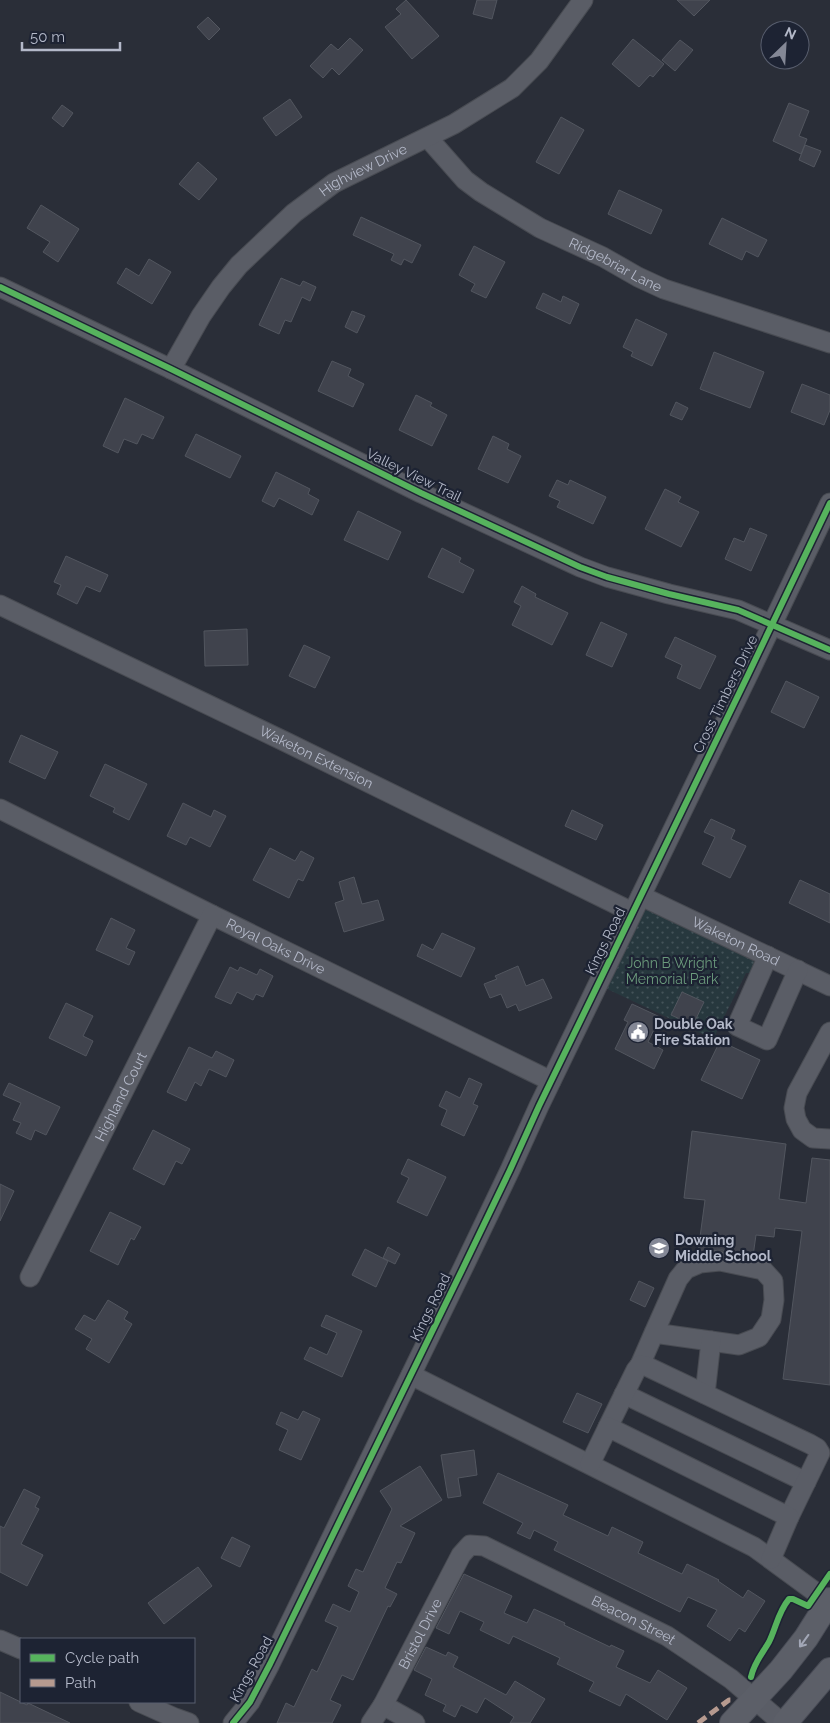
<svg xmlns="http://www.w3.org/2000/svg" width="830" height="1723" viewBox="0 0 830 1723" font-family="Raleway,sans-serif">
<style>
.park{fill:url(#park-dots)}
.building{fill:#40434d;stroke:#52565f}
.lines{fill:none;stroke-linecap:round;stroke-linejoin:round}
.minor-casing{stroke:#484b52;stroke-width:21}
.major-casing{stroke:#484b55;stroke-width:26}
.minor{stroke:#5a5d66;stroke-width:19}
.major{stroke:#5c5f68;stroke-width:24}
.quiet{stroke:#b69a8f;stroke-width:5;stroke-dasharray:10 5;stroke-linecap:butt}
.cycleway-casing{stroke:#1d2333;stroke-width:9}
.cycleway{stroke:#56b35d;stroke-width:6}
.oneway{stroke:#a2a7b6}
.labels{text-anchor:middle;dominant-baseline:central;stroke-width:4.5;stroke-linejoin:round;paint-order:stroke}
.street-label{font-size:14px;fill:#b4b9c9;stroke:#1d2333}
.park-label{font-size:14px;fill:#6b9a7c;stroke:#1d2333}
.poi-label{font-size:14px;font-weight:bold;fill:#b4b9c9;stroke:#1d2333;text-anchor:start}
</style>
<defs>
<pattern id="park-dots" width="8" height="8" patternUnits="userSpaceOnUse" patternTransform="scale(1.25)"><rect width="8" height="8" fill="#27383e"/><path d="M2 2h.1M6 6h.1" fill="none" stroke="#445359" stroke-width="1.8" stroke-linecap="round"/></pattern>
</defs>
<rect width="100%" height="100%" fill="#2a2e38"/>
<path class="park" d="M647 910 754 961 753 973H746L713 1039 603 987 640 914Z"/>
<g class="building">
<path d="M406 0 439 36 412 59 385 27 401 14 396 9Z"/>
<path d="M477 0H497L492 19 473 14Z"/>
<path d="M677 0H710L694 16Z"/>
<path d="M208 17 220 29 209 40 197 27Z"/>
<path d="M350 38 363 50 339 75 332 68 323 78 310 66 331 44 338 50Z"/>
<path d="M633 39 664 64 653 77 650 75 639 87 612 64Z"/>
<path d="M680 40 693 50 675 71 662 60Z"/>
<path d="M290 99 302 117 276 136 263 118Z"/>
<path d="M789 103 809 111 799 136 807 139 801 154 773 141Z"/>
<path d="M62 105 73 113 63 127 52 118Z"/>
<path d="M561 117 584 130 559 174 536 162Z"/>
<path d="M805 145 821 151 814 167 799 160Z"/>
<path d="M198 162 217 179 199 200 179 184Z"/>
<path d="M619 190 662 210 651 234 608 214Z"/>
<path d="M41 205 79 229 58 262 43 252 50 242 27 228Z"/>
<path d="M361 217 421 245 412 263 404 259 401 265 391 260 394 254 353 235Z"/>
<path d="M722 218 767 240 758 257 746 251 742 260 709 244Z"/>
<path d="M474 246 505 262 486 298 471 291 475 284 459 275Z"/>
<path d="M149 259 171 272 152 304 117 283 126 268 139 276Z"/>
<path d="M281 278 300 286 303 281 316 287 310 301 302 297 291 322 285 320 279 334 259 325Z"/>
<path d="M543 293 561 302 563 296 579 304 570 324 536 308Z"/>
<path d="M352 311 365 316 357 333 345 327Z"/>
<path d="M636 319 667 334 652 366 631 356 633 352 623 347Z"/>
<path d="M714 352 764 372 750 408 700 389Z"/>
<path d="M332 361 351 369 348 376 364 384 353 407 318 391Z"/>
<path d="M802 384 830 395V410L824 425 791 412Z"/>
<path d="M416 395 432 403 430 406 447 415 432 446 399 430Z"/>
<path d="M125 398 164 417 153 439 142 434 137 444 124 439 118 453 103 446Z"/>
<path d="M676 402 688 408 682 420 670 415Z"/>
<path d="M196 434 241 456 230 478 185 456Z"/>
<path d="M493 436 509 444 507 449 521 456 508 483 478 469Z"/>
<path d="M276 472 310 489 308 494 319 500 312 515 279 498 274 507 262 501Z"/>
<path d="M557 480 568 485 570 480 606 497 593 524 557 507 560 501 549 496Z"/>
<path d="M665 489 681 497 678 502 699 512 681 547 645 529Z"/>
<path d="M358 511 401 532 388 560 344 540Z"/>
<path d="M750 528 767 535 751 571 725 559 734 538 744 542Z"/>
<path d="M442 548 461 558 459 562 474 570 463 593 428 577Z"/>
<path d="M66 556 108 575 100 592 86 586 77 604 57 594 61 585 54 582Z"/>
<path d="M522 586 536 594 535 597 568 613 552 645 512 625 521 606 514 602Z"/>
<path d="M601 622 627 634 612 667 586 655Z"/>
<path d="M247 629 248 665 205 666 204 631Z"/>
<path d="M675 637 716 656 700 689 677 678 682 665 665 657Z"/>
<path d="M304 645 330 657 315 688 289 676Z"/>
<path d="M786 681 819 697 804 728 771 712Z"/>
<path d="M21 735 58 752 45 779 9 762Z"/>
<path d="M105 764 147 784 129 820 113 812 115 808 90 796Z"/>
<path d="M183 803 211 817 214 810 226 816 210 847 190 837 186 845 167 836Z"/>
<path d="M572 810 603 825 596 840 565 826Z"/>
<path d="M711 819 735 830 731 839 746 846 730 878 702 864 715 837 704 832Z"/>
<path d="M270 848 295 861 301 851 314 858 303 881 298 879 289 898 253 880Z"/>
<path d="M354 877 362 904 378 900 384 920 344 932 335 903 344 900 339 882Z"/>
<path d="M800 880 830 894V923L789 903Z"/>
<path d="M111 918 135 930 126 948 135 952 129 965 96 950Z"/>
<path d="M442 933 475 948 461 977 417 956 422 944 433 950Z"/>
<path d="M518 966 526 986 543 979 552 998 519 1011 516 1004 507 1008 501 994 490 998 484 984 497 979 495 976Z"/>
<path d="M230 967 238 971 240 967 257 975 260 969 273 976 263 997 256 994 253 1000 237 992 231 1004 215 997Z"/>
<path d="M682 992 704 1002 693 1025 671 1015Z"/>
<path d="M66 1003 93 1016 83 1036 93 1041 86 1056 49 1038Z"/>
<path d="M632 1004 660 1017 648 1042 663 1050 654 1069 615 1049 628 1022 624 1020Z"/>
<path d="M720 1041 760 1060 742 1099 701 1080Z"/>
<path d="M189 1047 212 1058 216 1051 234 1060 226 1077 209 1069 201 1086 195 1082 186 1101 167 1092Z"/>
<path d="M469 1078 482 1084 473 1104 478 1106 464 1136 441 1125 447 1110 439 1106 446 1091 460 1098Z"/>
<path d="M9 1083 60 1107 46 1135 35 1130 31 1140 16 1133 21 1123 13 1120 21 1103 3 1095Z"/>
<path d="M153 1130 190 1149 182 1164 176 1161 164 1185 133 1169Z"/>
<path d="M692 1131 786 1144 779 1199 806 1203 812 1158 830 1160V1385L783 1379 802 1231 775 1228 774 1237 756 1235 753 1256 722 1250 698 1252 705 1200 684 1198Z"/>
<path d="M408 1159 446 1177 427 1216 397 1202 409 1178 401 1174Z"/>
<path d="M0 1184 14 1191 0 1221Z"/>
<path d="M110 1212 141 1227 134 1240 131 1238 118 1265 90 1251Z"/>
<path d="M388 1247 400 1254 395 1264 383 1258Z"/>
<path d="M365 1249 388 1261 376 1287 352 1275Z"/>
<path d="M639 1281 654 1288 645 1307 630 1300Z"/>
<path d="M108 1300 128 1312 124 1319 132 1324 109 1363 86 1349 92 1339 75 1329 84 1315 95 1321Z"/>
<path d="M326 1315 362 1331 342 1377 304 1359 310 1347 327 1355 337 1333 321 1326Z"/>
<path d="M577 1393 602 1404 588 1433 563 1422Z"/>
<path d="M303 1411 320 1419 301 1460 279 1450 288 1430 276 1424 281 1412 298 1420Z"/>
<path d="M474 1450 477 1475 458 1478 461 1496 448 1498 441 1455Z"/>
<path d="M420 1466 442 1500 400 1526 415 1533 401 1563 397 1562 385 1588 397 1594 390 1607 388 1606 353 1680 342 1675 330 1700 341 1705 332 1723H277L286 1703 294 1707 312 1669 317 1672 338 1627 325 1621 333 1604 350 1612 359 1592 348 1586 356 1569 363 1572 392 1509 380 1491Z"/>
<path d="M498 1473 568 1505 563 1515 608 1536 612 1527 643 1542 638 1553 682 1574 687 1564 719 1580 718 1581 743 1598 748 1590 765 1601 745 1632 739 1628 730 1641 707 1626 717 1610 688 1597 680 1612 554 1550 558 1542 534 1530 530 1539 517 1533 523 1523 483 1503Z"/>
<path d="M24 1489 40 1497 35 1507 39 1509 21 1544 43 1555 27 1586 0 1572V1526L4 1528Z"/>
<path d="M232 1537 250 1546 240 1567 221 1558Z"/>
<path d="M198 1567 212 1586 164 1624 148 1603Z"/>
<path d="M464 1574 512 1596 504 1613 527 1623 534 1609 565 1623 564 1625 610 1647 611 1645 624 1651 616 1667 650 1683 658 1670 687 1688 667 1720 626 1694 620 1706 589 1691 594 1682 557 1664 560 1658 513 1636 509 1644 480 1630 484 1622 460 1611 449 1634 436 1628Z"/>
<path d="M426 1647 446 1656 448 1652 458 1657 453 1667 506 1695 515 1681 545 1699 530 1723H510L514 1717 485 1698 477 1713 461 1705 455 1717 443 1711 446 1705 425 1695 432 1679 414 1670Z"/>
<path d="M0 1692 27 1705 28 1703 70 1723H0Z"/>
</g>
<g class="lines">
<g class="minor-casing">
<g id="minor">
<path id="s1" d="M428 138 465 180 481 192 540 228 603 257 638 277 664 289 830 343"/>
<path d="M0 287 171 369 421 493 580 567 607 577 669 594 738 610 830 650"/>
<path id="s2" d="M171 369 201 316 221 287 239 265 294 213 334 183 454 124 512 88 539 61 583 0"/>
<path id="s3" d="M0 605 288 743 632 912"/>
<path id="s4" d="M0 809 212 915 551 1081"/>
<path id="s5" d="M641 896 830 986"/>
<path d="M768 956 737 1026 767 1040 798 970"/>
<path d="M830 1032 797 1093 794 1108 796 1119 802 1130 813 1138 830 1139"/>
<path id="s6" d="M30 1277 212 915"/>
<path d="M640 1365 654 1333 678 1279 686 1269 700 1263 720 1261 763 1270 773 1281 774 1300 771 1319 759 1337 739 1345 654 1333"/>
<path d="M411 1375 754 1547 829 1602"/>
<path d="M624 1394 806 1482"/>
<path d="M705 1394 711 1341"/>
<path d="M608 1427 636 1370 640 1365 646 1366 810 1444 817 1448 820 1453 789 1517"/>
<path d="M590 1464 608 1427 789 1517 771 1559"/>
<path d="M0 1640 21 1649"/>
<path d="M139 1702 175 1718 189 1723"/>
<path d="M383 1705 415 1723"/>
<path d="M233 1723 250 1702 270 1664 463 1268 510 1170 539 1106 747 677 830 503"/>
<path id="s7" d="M371 1723 383 1705 461 1555 470 1545 484 1546 667 1636 731 1679 782 1723"/>
</g>
</g>
<g class="major-casing">
<g id="major">
<path d="M732 1723 781 1670 806 1638 830 1600"/>
<path d="M785 1723 830 1670"/>
</g>
</g>
<use href="#minor" class="minor"/>
<use href="#major" class="major"/>
<path class="quiet" d="M698 1723 729 1700H733"/>
<g class="cycleway-casing">
<g id="cycleway">
<path d="M0 287 171 369 421 493 580 567 607 577 669 594 738 610 830 650"/>
<path d="M751 1677C754 1663 762 1654 769 1642 776 1628 778 1612 789 1599H793L808 1606 830 1574"/>
<path d="M233 1723 250 1702 270 1664 463 1268 510 1170 539 1106 747 677 830 503"/>
</g>
</g>
<use href="#cycleway" class="cycleway"/>
</g>
<defs><path id="oneway-shaft" d="M-6 0H5M1.5-3L5.5 0L1.5 3" fill="none" stroke-width="1.6" stroke-linecap="round" stroke-linejoin="round" transform="scale(1.25)"/></defs>
<use class="oneway" href="#oneway-shaft" transform="translate(804 1641) rotate(126)"/>
<defs>
<g id="civic-disc" transform="scale(1.125)"><circle r="9.5" fill="#848896" stroke="#1d2333"/><path d="M-.6-6.5H3V-4.5H.6V-3L4-1V1h2V6H-6V1h2V-1L-.6-3ZM-1.2 2.5V6h2.4V2.5Z" fill="#fff"/></g>
<g id="school-disc" transform="scale(1.125)"><circle r="9.5" fill="#848896" stroke="#1d2333"/><path d="M0-5L7-2L0 1L-7-2ZM-4 1L0 2.5L4 1V4Q0 6-4 4Z" fill="#fff"/></g>
</defs>
<g fill-rule="evenodd">
<use href="#civic-disc" x="638" y="1032"/>
<use href="#school-disc" x="659" y="1248"/>
</g>
<g class="labels">
<g class="street-label">
<text stroke="none"><textPath href="#s2" startOffset="282">Highview Drive</textPath></text>
<text stroke="none"><textPath href="#s1" startOffset="229">Ridgebriar Lane</textPath></text>
<text transform="translate(414 475) rotate(26)">Valley View Trail</text>
<text transform="translate(725 694) rotate(-64)">Cross Timbers Drive</text>
<text stroke="none"><textPath href="#s3" startOffset="351">Waketon Extension</textPath></text>
<text stroke="none"><textPath href="#s5" startOffset="105">Waketon Road</textPath></text>
<text transform="translate(605 941) rotate(-64)">Kings Road</text>
<text stroke="none"><textPath href="#s4" startOffset="308">Royal Oaks Drive</textPath></text>
<text stroke="none"><textPath href="#s6" startOffset="202">Highland Court</textPath></text>
<text transform="translate(430 1307) rotate(-64)">Kings Road</text>
<text stroke="none"><textPath href="#s7" startOffset="385">Beacon Street</textPath></text>
<text stroke="none"><textPath href="#s7" startOffset="102">Bristol Drive</textPath></text>
<text transform="translate(251 1669) rotate(-61)">Kings Road</text>
</g>
<g class="park-label">
<text x="672" y="963">John B Wright<tspan x="672" dy="16">Memorial Park</tspan></text>
</g>
<g class="poi-label">
<text x="654" y="1024">Double Oak<tspan x="654" dy="16">Fire Station</tspan></text>
<text x="675" y="1240">Downing<tspan x="675" dy="16">Middle School</tspan></text>
</g>
</g>
<rect x="20" y="1638" width="175" height="65" fill="#1d2333" stroke="#595f6f"/>
<rect x="30" y="1654" width="25" height="8" fill="#56b35d" stroke="#595f6f"/>
<text x="65" y="1663" font-size="15" fill="#b4b9c9">Cycle path</text>
<rect x="30" y="1679" width="25" height="8" fill="#b69a8f" stroke="#595f6f"/>
<text x="65" y="1688" font-size="15" fill="#b4b9c9">Path</text>
<g transform="translate(785 45) rotate(25)"><circle r="24" fill="#1d2333" stroke="#595f6f"/>
<path d="M0-4L9 19L0 12L-9 19Z" fill="#848896"/>
<text y="-8" font-size="14" font-weight="bold" text-anchor="middle" fill="#b4b9c9">N</text>
</g>
<path d="M22 42v8h98v-8" fill="none" stroke="#b4b9c9" stroke-width="2.5"/>
<text x="30" y="42" font-size="15" fill="#b4b9c9" stroke="#1d2333" stroke-width="4" paint-order="stroke">50 m</text>
</svg>
